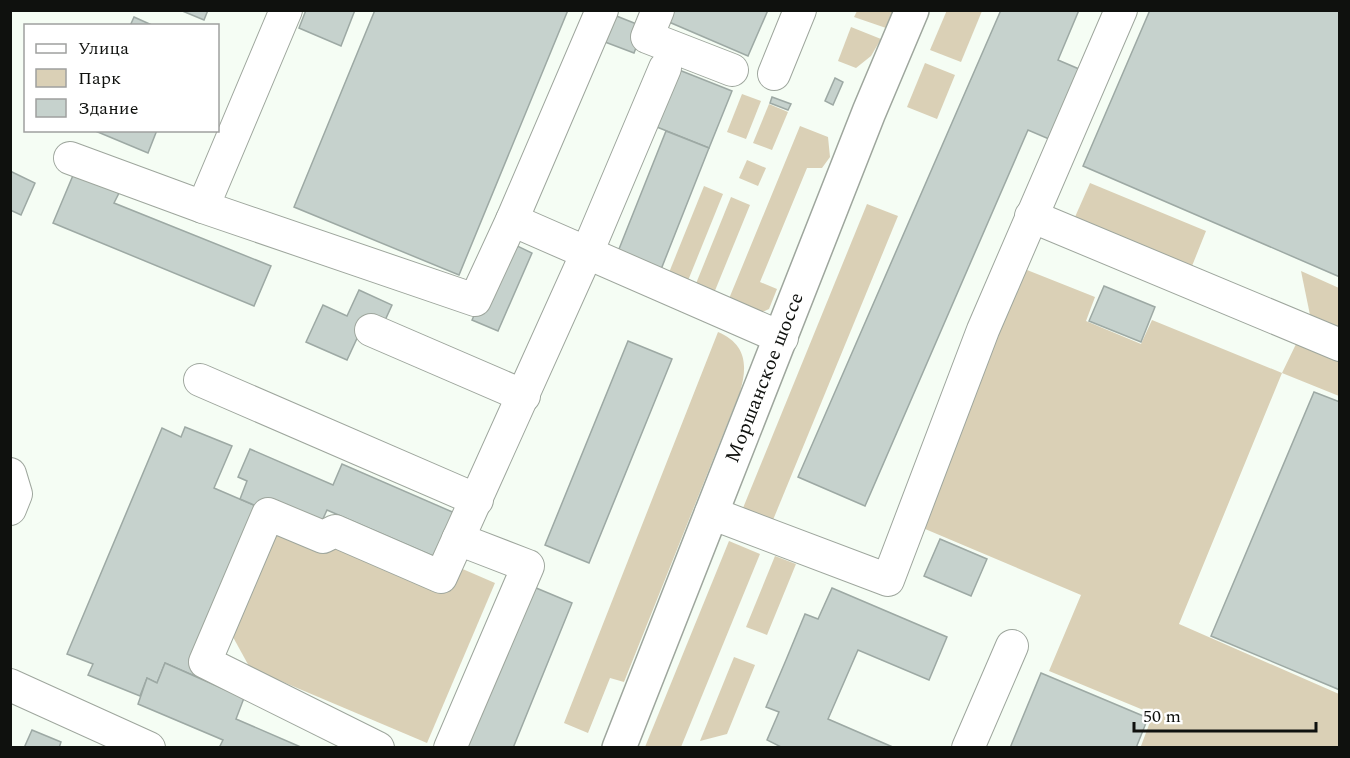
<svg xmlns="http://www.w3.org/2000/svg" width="1350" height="758" viewBox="0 0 1350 758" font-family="Spectral,serif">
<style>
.green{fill:#dad0b6}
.building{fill:#c6d2cd;stroke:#9da9a4;stroke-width:1.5}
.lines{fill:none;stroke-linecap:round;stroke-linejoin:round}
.minor-casing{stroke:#9ea69d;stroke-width:34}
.major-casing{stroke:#9ea69d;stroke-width:36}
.minor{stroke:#fff;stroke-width:32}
.major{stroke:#fff;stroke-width:33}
.labels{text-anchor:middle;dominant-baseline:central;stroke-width:6;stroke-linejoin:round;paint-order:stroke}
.street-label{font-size:20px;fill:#0f110e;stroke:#fff}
</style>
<rect width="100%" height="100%" fill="#f5fdf4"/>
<g class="green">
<path d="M947 10 982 11 961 62 930 50Z"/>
<path d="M857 11V10L893 11 886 28 854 17Z"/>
<path d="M851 27 881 39 871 56 856 68 838 61Z"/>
<path d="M925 63 955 75 937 119 907 107Z"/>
<path d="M742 94 761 101 746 139 727 132Z"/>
<path d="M769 104 788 112 772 150 753 143Z"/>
<path d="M800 126 828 137 830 157 822 168H807L760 282 777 289 769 309 758 314 726 306Z"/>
<path d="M747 160 766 168 758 186 739 178Z"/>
<path d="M1090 183 1206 231 1192 266 1075 217Z"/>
<path d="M704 186 723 194 685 288 666 280Z"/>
<path d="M731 197 750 205 712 298 693 291Z"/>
<path d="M867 204 898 216 773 520 743 508Z"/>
<path d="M1022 268 1095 297 1086 321 1141 344 1152 320 1282 373 1297 342 1339 360V396L1282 373 1179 624 1339 694V747L1141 746 1153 714 1049 671 1081 595 918 526Z"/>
<path d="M1301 271 1339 288V328L1310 315Z"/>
<path d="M718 332C746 344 748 365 740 392L624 682 610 678 588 733 564 723Z"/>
<path d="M274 520 451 564 495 583 427 743 250 668 228 628Z"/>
<path d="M729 541 760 554 681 747H645Z"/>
<path d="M775 556 796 564 767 635 746 627Z"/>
<path d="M734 657 755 665 727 734 700 741Z"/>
</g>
<g class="building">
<path d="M180 10H208L204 20Z"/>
<path d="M306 10H355L341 46 299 28Z"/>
<path d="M375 10H568L459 275 294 207Z"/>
<path d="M666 10H768L748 56 662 19Z"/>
<path d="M1001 10H1079L1058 60 1086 72 1056 142 1028 130 865 506 798 477Z"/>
<path d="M1150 10H1340V277L1083 166Z"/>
<path d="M614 15 644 27 634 53 605 42Z"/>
<path d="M134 17 154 26H130Z"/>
<path d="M669 66 732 91 709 148 647 123Z"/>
<path d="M835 78 843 82 833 105 825 101Z"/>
<path d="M772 97 791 104 788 110 770 103Z"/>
<path d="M93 130H157L148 153Z"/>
<path d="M666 131 709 148 660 272 617 254Z"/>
<path d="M10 171 35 183 21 215 10 210Z"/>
<path d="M74 173 119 193 114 203 271 266 254 306 53 223Z"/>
<path d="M507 241 532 253 498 331 472 320Z"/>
<path d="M1104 286 1155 307 1141 342 1089 321Z"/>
<path d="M359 290 392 305 382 327 366 319 347 360 306 342 323 305 347 316Z"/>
<path d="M628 341 672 359 589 563 545 545Z"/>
<path d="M1314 392 1340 402V690L1211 636Z"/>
<path d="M185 427 232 446 214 488 256 506 258 533 197 677 165 663 157 683 147 678 140 696 88 675 93 664 67 654 162 428 181 437Z"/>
<path d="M250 449 333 485 342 464 457 514 445 561 327 510 317 532 240 499 247 481 238 477Z"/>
<path d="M940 539 987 559 971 596 924 576Z"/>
<path d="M529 585 572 603 513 748H462Z"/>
<path d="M832 588 947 637 929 680 858 650 828 719 895 748H783L767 740 779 712 766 707 786 660 805 614 818 619Z"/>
<path d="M165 663 244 698 236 719 303 748H219L223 740 138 704 147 678 157 683Z"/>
<path d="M1041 673 1148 718 1136 748H1010Z"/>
<path d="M32 730 61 742 59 748H24Z"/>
</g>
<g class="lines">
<g class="minor-casing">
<g id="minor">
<path d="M286 10 203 207 475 300 512 220"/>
<path d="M602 10 512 220 782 338"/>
<path d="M658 10 647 37 732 70"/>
<path d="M774 74 800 10"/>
<path d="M70 158 203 207"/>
<path d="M1031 216 1340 345"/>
<path d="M371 330 524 396"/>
<path d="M200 380 477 500"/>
<path d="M10 474 16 494 10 509"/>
<path d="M711 513 888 580 983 330 1121 10"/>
<path d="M10 685 149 748"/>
<path d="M378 748 205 662 268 514 323 537 335 531 441 577 586 255 665 68"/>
<path d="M450 748 528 566 458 539"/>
<path d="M968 748 1012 646"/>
</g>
</g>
<g class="major-casing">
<g id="major">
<path id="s1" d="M619 748 869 112 912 10"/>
</g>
</g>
<use href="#minor" class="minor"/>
<use href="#major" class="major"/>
</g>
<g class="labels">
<g class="street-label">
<text stroke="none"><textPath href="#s1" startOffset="398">Моршанское шоссе</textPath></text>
</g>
</g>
<rect width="1350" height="758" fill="none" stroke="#0f110e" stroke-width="24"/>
<rect x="24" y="24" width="195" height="108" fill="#ffffff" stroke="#9fa09f" stroke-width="1.5"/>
<rect x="36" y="44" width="30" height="9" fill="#ffffff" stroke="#9fa09f" stroke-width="1.5"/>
<text x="78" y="54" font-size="18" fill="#0f110e">Улица</text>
<rect x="36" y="69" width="30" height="18" fill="#dad0b6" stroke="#9fa09f" stroke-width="1.5"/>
<text x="78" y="84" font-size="18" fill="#0f110e">Парк</text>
<rect x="36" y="99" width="30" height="18" fill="#c6d2cd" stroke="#9fa09f" stroke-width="1.5"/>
<text x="78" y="114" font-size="18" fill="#0f110e">Здание</text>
<path d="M1134 722v9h182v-9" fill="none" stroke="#0f110e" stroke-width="3"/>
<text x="1143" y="722" font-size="18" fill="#0f110e" stroke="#ffffff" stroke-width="4.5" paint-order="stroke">50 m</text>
</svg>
